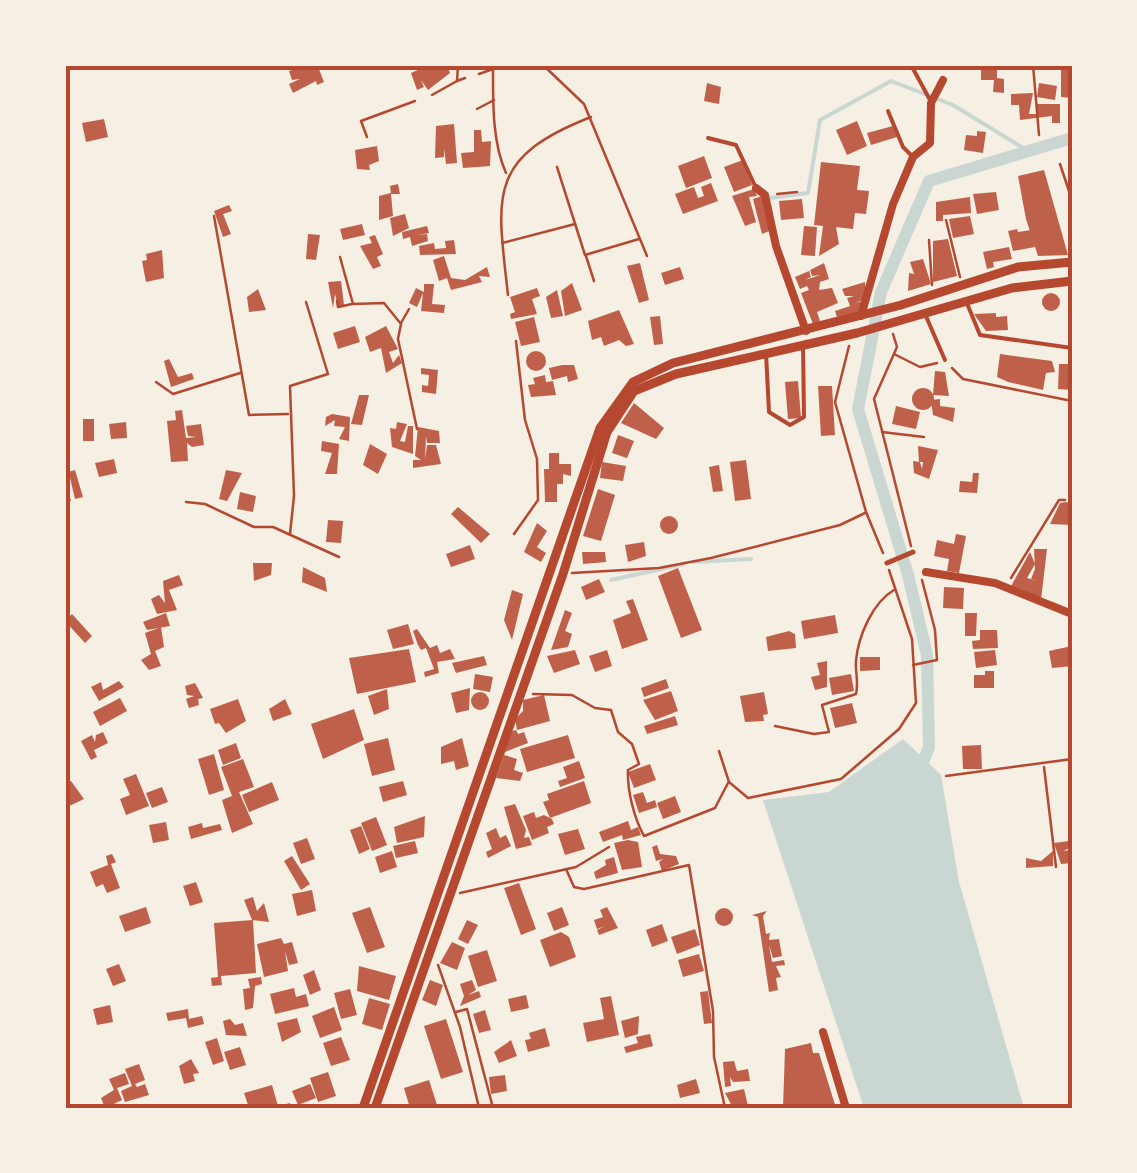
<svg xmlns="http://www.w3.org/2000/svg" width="1137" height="1173" viewBox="0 0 1137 1173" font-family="'Libre Baskerville',serif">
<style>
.water{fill:#c9d6d2}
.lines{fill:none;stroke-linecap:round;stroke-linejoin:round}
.stream{stroke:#c9d6d2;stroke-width:4}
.canal{stroke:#c9d6d2;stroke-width:12}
.building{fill:#bf614a}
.path{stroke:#b5482f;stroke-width:2.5}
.service{stroke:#b5482f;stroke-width:4}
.pedestrian{stroke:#b5482f;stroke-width:5}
.minor{stroke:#b5482f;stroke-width:8}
.tertiary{stroke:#b5482f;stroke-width:9}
.neatline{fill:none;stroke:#b5482f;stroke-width:4}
</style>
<rect width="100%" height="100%" fill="#f6efe4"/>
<path class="water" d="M903 739 941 775 959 882 1024 1108H864L763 800 829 792Z"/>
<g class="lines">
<g class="stream">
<path d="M770 198 808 193 820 120 891 81 953 105 1028 151"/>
<path d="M693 562 751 559"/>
<path d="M611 580 684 564"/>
</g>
<path class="canal" d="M925 776 923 762 929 747 927 655 908 575 858 409 881 292 929 181 1072 138"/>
</g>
<g class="building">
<path d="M307 65 311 70 313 65H329L319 69 324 82 317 85 316 81 293 93 289 84 300 79 292 80 289 71Z"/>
<path d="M419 65H447L450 73 428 90 421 80 424 87 417 90 411 73 420 69Z"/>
<path d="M1061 65H1072L1068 73 1072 98 1061 97Z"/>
<path d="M981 67H997V78L1004 79V93L993 92 994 80H981Z"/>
<path d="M707 83 721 87 719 104 704 101Z"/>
<path d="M1039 83 1057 86 1055 100 1037 97Z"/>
<path d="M1033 93 1029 114H1037V104H1060V123H1052V116L1020 120 1019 105H1011V94Z"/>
<path d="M104 119 108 137 86 142 82 123Z"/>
<path d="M857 121 867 146 847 155 836 130Z"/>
<path d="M454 124 457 163 446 164 444 148V157L435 158 436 126Z"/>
<path d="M893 126 897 137 871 145 867 133Z"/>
<path d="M474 130H481L482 142 491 141 490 166 463 168 461 153 474 152Z"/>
<path d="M977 131 986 132 983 153 964 150 966 135 977 136Z"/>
<path d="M377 146 379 161 369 165 370 170 357 169 355 150Z"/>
<path d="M704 156 712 178 686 188 678 166Z"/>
<path d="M743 160 752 185 734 192 724 167Z"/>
<path d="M821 162 860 166 857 190 869 191 866 214 855 213 853 229 836 227 839 244 819 256 823 226 814 225Z"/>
<path d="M1044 170 1068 255 1038 256 1026 219 1018 176Z"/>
<path d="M711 183 718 201 683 214 675 194 694 187 698 198 704 196 701 187Z"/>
<path d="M398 184 400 194H391L393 216 379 220V196L391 193 390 186Z"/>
<path d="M754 189 757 196 749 197 756 222 745 226 732 196Z"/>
<path d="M996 192 999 210 977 214 973 194Z"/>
<path d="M762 196 772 230 762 234 753 199Z"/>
<path d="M970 197 971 213 943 215V221H936V202Z"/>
<path d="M802 199 804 218 781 220 779 201Z"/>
<path d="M229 205 232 211 223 214 231 234 223 237 214 211Z"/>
<path d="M405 214 409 228 393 236 390 218Z"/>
<path d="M970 216 974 234 953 238 949 219Z"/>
<path d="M362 224 365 235 343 240 340 229Z"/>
<path d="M427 226 429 233 417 235 427 234 428 241 412 246 410 237 403 239 402 232Z"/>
<path d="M804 226 817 227 815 256 801 255Z"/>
<path d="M1017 229 1018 232 1031 230 1035 247 1013 251 1008 231Z"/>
<path d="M308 234 320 235 316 260 306 259Z"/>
<path d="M375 235 383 254 377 257 381 266 373 269 360 246 372 243 369 237Z"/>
<path d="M948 239 957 276 933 282V241Z"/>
<path d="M454 240 456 254 420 255 419 246 434 243 435 249 446 248 445 241Z"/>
<path d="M1009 247 1012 259 993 262 994 267 987 269 983 252Z"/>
<path d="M162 250 164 278 146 282 142 261 147 260 146 254Z"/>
<path d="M444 256 451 278 465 280 487 267 490 277 479 276 482 282 451 290 447 278 439 281 433 260Z"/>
<path d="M923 259 931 284 908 291 909 273 914 274 910 262Z"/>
<path d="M640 263 649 300 639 303 627 266Z"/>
<path d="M824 263 829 279 820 282 819 290 832 288 838 303 817 312 820 321 813 324 801 293 809 290 807 286 800 289 795 277 809 271 811 277 805 280 820 275 812 276 810 270Z"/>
<path d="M680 267 684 279 665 285 661 273Z"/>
<path d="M341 281 344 305 338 306 335 294 333 308 328 282Z"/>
<path d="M865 282 866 299 855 303 867 300 858 312 837 317 835 311 850 306 847 298 854 296H845L842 289Z"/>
<path d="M572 283 582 310 565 316 561 291Z"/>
<path d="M424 284H434L432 304 445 305 444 313 421 311 423 293 417 307 409 303 416 288 424 292Z"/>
<path d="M537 288 540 296 532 299 537 314 511 319 510 314 515 312 510 297Z"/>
<path d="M258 289 266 310 249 312 247 297Z"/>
<path d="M557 290 563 316 551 318 546 297Z"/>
<circle cx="1051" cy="302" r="9"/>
<path d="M619 310 634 344 626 346 619 340 604 346 601 337 592 340 588 321Z"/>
<path d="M996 313V317L1007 316 1008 330 986 331 974 314Z"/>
<path d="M660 316 663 344 654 345 650 317Z"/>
<path d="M534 317 540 342 521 346 515 322Z"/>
<path d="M355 326 360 342 338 349 333 333Z"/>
<path d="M386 326 398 349 389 352 393 363 399 355 402 363 386 373 381 348 370 352 365 337Z"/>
<circle cx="536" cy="361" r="10"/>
<path d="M1000 354 1052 361 1055 372 1046 373 1043 390 1008 382 997 377Z"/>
<path d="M169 359 178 377 192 373 194 379 171 387 164 361Z"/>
<path d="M1059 364H1072V390L1058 389Z"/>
<path d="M562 365H574L578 379 568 382 567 376 552 380 549 368Z"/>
<path d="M421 368 438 370 436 394 422 392V385L428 386 429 375 421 374Z"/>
<path d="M935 371 945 372 949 396 933 395Z"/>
<path d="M545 375 546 382 553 381 556 395 531 397 528 385 535 384 533 378Z"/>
<path d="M798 381 801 418 788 419 785 382Z"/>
<path d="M818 386H832L835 435 821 436Z"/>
<circle cx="923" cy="399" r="11"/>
<path d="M359 395H369L362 425 351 424Z"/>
<path d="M940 399V406L955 408 953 422 933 415 931 400Z"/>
<path d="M634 403 664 428 656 439 621 423Z"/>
<path d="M896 406 920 412 916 429 892 424Z"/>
<path d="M182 410 186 438 196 437 188 436 186 426 201 424 204 445 192 447 187 443 188 461 171 462 167 421 176 420 175 411Z"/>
<path d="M332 414 350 417 349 441 339 439 345 427 334 426 335 420 325 426 326 417Z"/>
<rect x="83" y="419" width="11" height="22"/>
<path d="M126 422 127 438 111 439 109 424Z"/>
<path d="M397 422 407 424 400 441 405 442 408 426H413V454L392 447 390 428 396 429Z"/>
<path d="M418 427 439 431 440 443H427L426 436 425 460 427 445H436L441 464 413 468V460H421L415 456Z"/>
<path d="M618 435 634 441 627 458 612 453Z"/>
<path d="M322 441 339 444 337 474H325L332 453 321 451Z"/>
<path d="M370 444 387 454 378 474 363 465Z"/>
<path d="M918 446 938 450 929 479 914 473 913 461 920 462 922 469 923 462H919Z"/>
<path d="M549 453H559V464H571V476L563 474V484H557V502H545L544 469H549Z"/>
<path d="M114 459 117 473 99 477 95 463Z"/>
<path d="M746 460 751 499 735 501 730 462Z"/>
<path d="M602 462 626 466 623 481 600 478Z"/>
<path d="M719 465 723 491 713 492 709 467Z"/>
<path d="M75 470 83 497 75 499 70 478 67 487 71 501 65 503V473Z"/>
<path d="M226 470 242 473 227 501 219 499Z"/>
<path d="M973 473H979L977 493 959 492 960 481 972 482Z"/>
<path d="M598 489 615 495 601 541 583 536Z"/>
<path d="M240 492 256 496 253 512 237 509Z"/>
<path d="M1066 502 1072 504V525L1050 524 1060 503Z"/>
<path d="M458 507 490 534 481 543 451 514Z"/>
<circle cx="669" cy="525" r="9"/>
<path d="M328 520 343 521 341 543 326 542Z"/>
<path d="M537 523 547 531 537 547 546 553 541 562 524 552Z"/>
<path d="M956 534 966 536 959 573 947 571 949 559 934 556 937 540 954 544Z"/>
<path d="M644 542 646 556 628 562 625 545Z"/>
<path d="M470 545 475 559 451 567 446 554Z"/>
<path d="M1034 549H1047L1041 600 1010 588 1030 552 1035 564 1027 578 1040 582 1031 579 1035 569Z"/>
<path d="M582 552H605L606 562 583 564Z"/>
<path d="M253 563H272L271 575 254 581Z"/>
<path d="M303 567 325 578 327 592 302 582Z"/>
<path d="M678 568 702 630 681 638 658 576Z"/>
<path d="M179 575 183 585 169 590 177 610 157 614 151 599 159 595 165 603 163 581Z"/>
<path d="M599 579 605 592 586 600 581 587Z"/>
<path d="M944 587 964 588 963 609 943 608Z"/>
<path d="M512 590 523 594 512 640 504 620Z"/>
<path d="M633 599 648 640 622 649 613 620 631 613 626 601Z"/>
<path d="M565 610 572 613 565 631 572 634 568 647 551 650Z"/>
<path d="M166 613 170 626 147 630 143 622Z"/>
<path d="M965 613H977L976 636H965Z"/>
<path d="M72 614 92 636 85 643 65 621Z"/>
<path d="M835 615 838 633 804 639 801 621Z"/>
<path d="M408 624 414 644 393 649 387 630Z"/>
<path d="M161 627 164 647 155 651 161 666 149 670 141 660 151 654 145 633Z"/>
<path d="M417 629 430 648 437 645 440 653 450 649 455 659 437 662 439 673 425 677 424 672 434 669 426 648 421 650 418 645 413 631Z"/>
<path d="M980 630H997L998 648 973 649 972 641 980 640Z"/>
<path d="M789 631 795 634 796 648 768 651 766 637Z"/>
<path d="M1072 646V666L1052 668 1049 651Z"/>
<path d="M409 649 416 682 357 694 349 658Z"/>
<path d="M575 650 580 664 554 673 547 656Z"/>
<path d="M607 650 612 666 595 672 589 656Z"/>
<path d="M995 650 997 665 976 668 974 652Z"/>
<path d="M484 656 487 665 456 673 452 663Z"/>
<path d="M860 657H880V670L860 671Z"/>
<path d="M827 661V687L815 690 811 677 820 675 817 663Z"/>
<path d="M985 671H994V688H974V675H985Z"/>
<path d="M475 674 493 677 490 692 473 689Z"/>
<path d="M851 674 854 691 832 695 829 678Z"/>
<path d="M666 679 669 688 644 697 641 688Z"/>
<path d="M119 681 124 687 99 701 91 687 101 682 103 690Z"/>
<path d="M195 683 203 698 198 699 199 705 189 708 186 699 194 696 187 695 185 686Z"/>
<path d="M470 688 469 710 456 713 451 693Z"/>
<path d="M387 689 389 709 374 715 368 696Z"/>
<path d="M671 691 678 711 655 720 643 700Z"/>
<circle cx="480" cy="701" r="9"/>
<path d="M764 692 768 714 763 715 764 721 745 722 740 696Z"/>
<path d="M544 695 550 721 517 730 515 719 523 711V700Z"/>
<path d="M120 698 127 711 100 726 93 712Z"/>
<path d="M238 699 246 721 226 733 219 723 215 724 210 709Z"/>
<path d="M285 699 292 714 273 721 269 709Z"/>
<path d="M852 703 857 723 835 728 830 708Z"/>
<path d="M354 709 364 740 323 759 311 724Z"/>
<path d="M675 716 678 725 647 734 644 726Z"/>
<path d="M516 730 518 734 524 732 528 743 505 752 509 732Z"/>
<path d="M103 732 108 743 94 750 97 757 91 760 81 741 92 735 95 742 96 735Z"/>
<path d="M568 735 575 758 527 772 520 749Z"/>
<path d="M388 738 395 770 372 776 364 744Z"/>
<path d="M462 738 469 766 456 770 454 761 441 764V747Z"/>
<path d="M236 743 241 758 223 765 218 750Z"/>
<path d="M981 745 982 769H963L962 746Z"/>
<path d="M214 754 224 790 209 795 198 759Z"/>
<path d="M504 755 517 759 514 770 523 773 520 781 496 778Z"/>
<path d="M243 759 254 787 239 792 253 824 232 833 222 800 232 796 221 767Z"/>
<path d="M579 761 585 778 560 787 558 781 567 778 563 767Z"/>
<path d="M650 764 656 780 634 788 628 772Z"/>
<path d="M136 774 149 806 126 815 120 799 130 795 123 779Z"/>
<path d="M71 781 84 799 65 808V784Z"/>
<path d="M403 781 407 795 383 802 379 787Z"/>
<path d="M584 781 591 803 550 818 543 802 549 800 547 794Z"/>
<path d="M272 782 279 800 249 812 242 795Z"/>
<path d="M162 787 168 802 152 808 146 793Z"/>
<path d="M643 792 647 803 655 800 657 807 639 813 633 795Z"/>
<path d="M675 796 681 812 663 819 657 803Z"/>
<path d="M515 804 526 830 524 838 529 837 532 845 516 849 504 807Z"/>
<path d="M534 812 536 818 544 815 552 819 554 824 547 827 549 833 532 840 523 816Z"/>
<path d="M425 816 424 837 397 843 394 827Z"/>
<path d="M376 817 387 845 372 851 361 823Z"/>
<path d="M628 821 631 830 638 827 641 835 623 840 622 835 603 842 599 832Z"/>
<path d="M166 822 169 840 153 843 149 825Z"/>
<path d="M202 823 203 828 220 824 222 830 191 839 188 827Z"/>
<path d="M361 826 370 849 359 854 350 830Z"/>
<path d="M496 828 500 838 506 835 511 846 488 858 486 852 492 849 486 833Z"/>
<path d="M578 829 585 849 565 855 558 834Z"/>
<path d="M307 838 315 859 301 864 293 843Z"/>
<path d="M628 840 638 842 642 867 622 870 614 843Z"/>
<path d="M415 841 418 853 396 858 393 846Z"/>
<path d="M1069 841 1070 848 1063 851 1071 850 1072 863 1061 864 1054 843Z"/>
<path d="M657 845 660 854 676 856 679 864 662 871 659 862 663 859 656 861 652 847Z"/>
<path d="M392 851 397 867 380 873 375 857Z"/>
<path d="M1053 851V866L1026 868V858L1041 861Z"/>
<path d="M112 854 116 862 111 864 120 888 107 893 103 884 96 887 90 872 108 865 106 856Z"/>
<path d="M292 856 310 884 301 890 284 861Z"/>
<path d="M614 857 618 873 596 879 594 872 606 865 605 860Z"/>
<path d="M196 882 203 902 190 906 183 886Z"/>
<path d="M519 883 536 929 521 935 504 888Z"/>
<path d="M312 890 316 911 297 916 292 894Z"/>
<path d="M253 897 257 911 264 903 269 922 252 920 244 900Z"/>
<path d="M146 907 151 923 125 932 119 916Z"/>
<path d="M370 907 385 947 367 953 352 913Z"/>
<path d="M562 907 569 925 554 931 547 913Z"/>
<path d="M607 907 618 928 599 935 597 930 605 926 597 929 594 920 603 917 600 910Z"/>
<circle cx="724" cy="917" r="9"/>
<path d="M767 911 763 916 766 934 770 933 769 940 779 939 782 956 773 958 769 945 772 962 784 960 785 965 776 966 781 977 776 978 778 990 769 992 758 917 752 915Z"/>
<path d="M253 920 256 973 221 976 222 985 212 986 211 978 218 977 214 923Z"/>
<path d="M467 920 478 925 468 944 458 939Z"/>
<path d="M662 924 668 941 652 947 646 930Z"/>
<path d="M695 929 700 945 677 954 671 937Z"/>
<path d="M561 932 569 937 576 957 550 967 540 940Z"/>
<path d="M281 938 284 944 292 942 298 963 289 965 285 951 288 971 264 977 257 944Z"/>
<path d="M452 942 465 948 457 970 440 963Z"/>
<path d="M487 950 497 981 478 987 468 956Z"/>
<path d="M699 954 704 971 683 977 678 960Z"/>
<path d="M119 964 126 981 113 986 106 969Z"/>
<path d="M359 966 396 976 389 1000 357 991Z"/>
<path d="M314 970 321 990 310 995 303 975Z"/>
<path d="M261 977 262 984 255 986 253 1008 245 1010 243 989 250 988 248 979Z"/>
<path d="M430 980 443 985 436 1006 422 1000Z"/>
<path d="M472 980 476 990 468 995 479 991 481 997 460 1006 464 996 460 984Z"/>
<path d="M294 988 296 997 306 994 309 1006 275 1014 270 994Z"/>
<path d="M350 989 357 1015 341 1019 334 993Z"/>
<path d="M708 991 712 1023 704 1024 700 992Z"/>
<path d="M526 995 529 1008 511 1012 508 999Z"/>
<path d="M611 996 619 1035 587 1042 583 1023 604 1019 600 998Z"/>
<path d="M369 998 390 1004 382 1030 362 1024Z"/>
<path d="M110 1005 113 1022 97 1025 93 1009Z"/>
<path d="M334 1007 342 1030 320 1038 312 1016Z"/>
<path d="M188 1009 189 1019 202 1016 204 1024 188 1028 186 1018 168 1021 166 1013Z"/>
<path d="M485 1010 491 1030 479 1033 473 1014Z"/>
<path d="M639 1016 638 1034 625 1038 621 1021Z"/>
<path d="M297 1018 301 1032 282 1042 277 1023Z"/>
<path d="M230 1019 235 1025 243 1023 247 1036 226 1035 223 1021Z"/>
<path d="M446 1019 463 1072 441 1079 424 1026Z"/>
<path d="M545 1028 550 1046 528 1052 525 1040 531 1039 529 1033Z"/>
<path d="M650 1034 653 1046 626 1053 624 1047 638 1043 636 1037Z"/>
<path d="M341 1037 350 1060 331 1066 323 1043Z"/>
<path d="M217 1038 224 1061 213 1065 205 1042Z"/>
<path d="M511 1040 517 1056 499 1063 494 1052Z"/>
<path d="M811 1043 813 1053H819L836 1108H783L785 1049Z"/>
<path d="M240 1047 246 1065 230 1070 224 1052Z"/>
<path d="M191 1059 199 1073 193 1074 195 1081 184 1084 179 1066Z"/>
<path d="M734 1061 737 1071 748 1069 750 1081 733 1082 730 1077 731 1086 725 1087 723 1062Z"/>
<path d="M139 1064 145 1080 135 1084 137 1087 145 1084 149 1095 125 1102 121 1091 132 1086 125 1069Z"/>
<path d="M328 1072 336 1096 318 1102 310 1078Z"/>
<path d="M125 1073 129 1084 117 1088 122 1100 105 1108 101 1098 114 1090 109 1079Z"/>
<path d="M505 1075 507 1091 491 1094 489 1077Z"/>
<path d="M696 1079 700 1093 680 1098 677 1085Z"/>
<path d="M429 1080 438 1108H410L404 1088Z"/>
<path d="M310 1084 316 1098 298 1105 292 1091Z"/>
<path d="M272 1085 278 1106 290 1103 291 1108H249L244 1093Z"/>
<path d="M744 1089 748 1106 733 1108 725 1093Z"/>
</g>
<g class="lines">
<g class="path">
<path d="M458 65 457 81 465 78"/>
<path d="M493 65C493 102 492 142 506 173"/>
<path d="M543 65 584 104 647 256"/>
<path d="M1033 65 1039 135"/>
<path d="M862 68 863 65"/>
<path d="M479 74 504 65"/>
<path d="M432 95 457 81"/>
<path d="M477 109 494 100"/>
<path d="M367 137 361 121 415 101"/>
<path d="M1060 164 1072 200"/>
<path d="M557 167 585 255 639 239"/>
<path d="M777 194 797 192"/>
<path d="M1072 202V210"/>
<path d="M214 216 249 415 288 414"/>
<path d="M946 220 960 277"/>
<path d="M929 240 932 285"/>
<path d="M502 243 575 224"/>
<path d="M586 256 594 281"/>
<path d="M340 257 353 304 384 303 401 324 398 339 417 429"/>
<path d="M508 295C497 196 486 158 591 117"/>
<path d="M337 301 338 307 352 304"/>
<path d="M401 323 409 309"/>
<path d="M893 334 897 347 874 399 911 546"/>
<path d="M849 346 835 402 866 512 883 553"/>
<path d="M894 354 920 367 937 363"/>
<path d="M952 368 963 379 1072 401"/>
<path d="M156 382 173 394 240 373"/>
<path d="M882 432 924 437"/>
<path d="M186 502 205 504 254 527H273L339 557"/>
<path d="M290 534 294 496 290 386 328 374 306 302"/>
<path d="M514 534 538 500 537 459 525 420 516 341"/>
<path d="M572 573 659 568 711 558 840 525 865 513"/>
<path d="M1011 578 1059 500H1065"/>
<path d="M913 665 937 660 935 630 922 580"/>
<path d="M533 694 572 695 595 708 611 710 618 732 632 744 639 764 628 770C627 790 634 818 644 836L715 808 728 783"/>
<path d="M775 726 814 734 829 732 822 705 856 694C859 682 855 672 856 661 858 636 873 602 894 590"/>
<path d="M719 751 729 782 748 798 841 779 899 729 916 703 912 639 889 570"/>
<path d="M1044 767 1056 867"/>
<path d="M946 776 1072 759"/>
<path d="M566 869 574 887 584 889 689 865 713 1011 714 1057 725 1108"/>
<path d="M460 893 576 867 609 847"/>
<path d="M438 965 460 1027 479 1108"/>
<path d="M456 1012 467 1009 493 1108"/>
</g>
<g class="service">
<path d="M911 65 930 100"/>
<path d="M888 111 903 147 913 157"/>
<path d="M708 138 736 145 756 188"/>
<path d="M966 301 980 335 1072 348"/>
<path d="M925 314 945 360"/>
<path d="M766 353 769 412 790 425 804 417 803 346"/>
</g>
<path class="pedestrian" d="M887 563 913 552"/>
<g class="minor">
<path d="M756 188 765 195 776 246 806 331"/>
<path d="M861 316 893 204 913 157 930 143 931 103 943 80"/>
<path d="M926 572 995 583 1072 614"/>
<path d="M823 1032 846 1108"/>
</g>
<g class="tertiary">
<path d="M363 1108 600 428 633 382 673 363 901 305 1018 267 1072 262"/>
<path d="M375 1108 563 574 607 432 634 391 676 374 857 333 1012 288 1072 281"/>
</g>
</g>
<rect width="1137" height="1173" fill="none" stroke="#f6efe4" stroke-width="135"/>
<rect x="68" y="68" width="1002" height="1038" class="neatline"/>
</svg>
